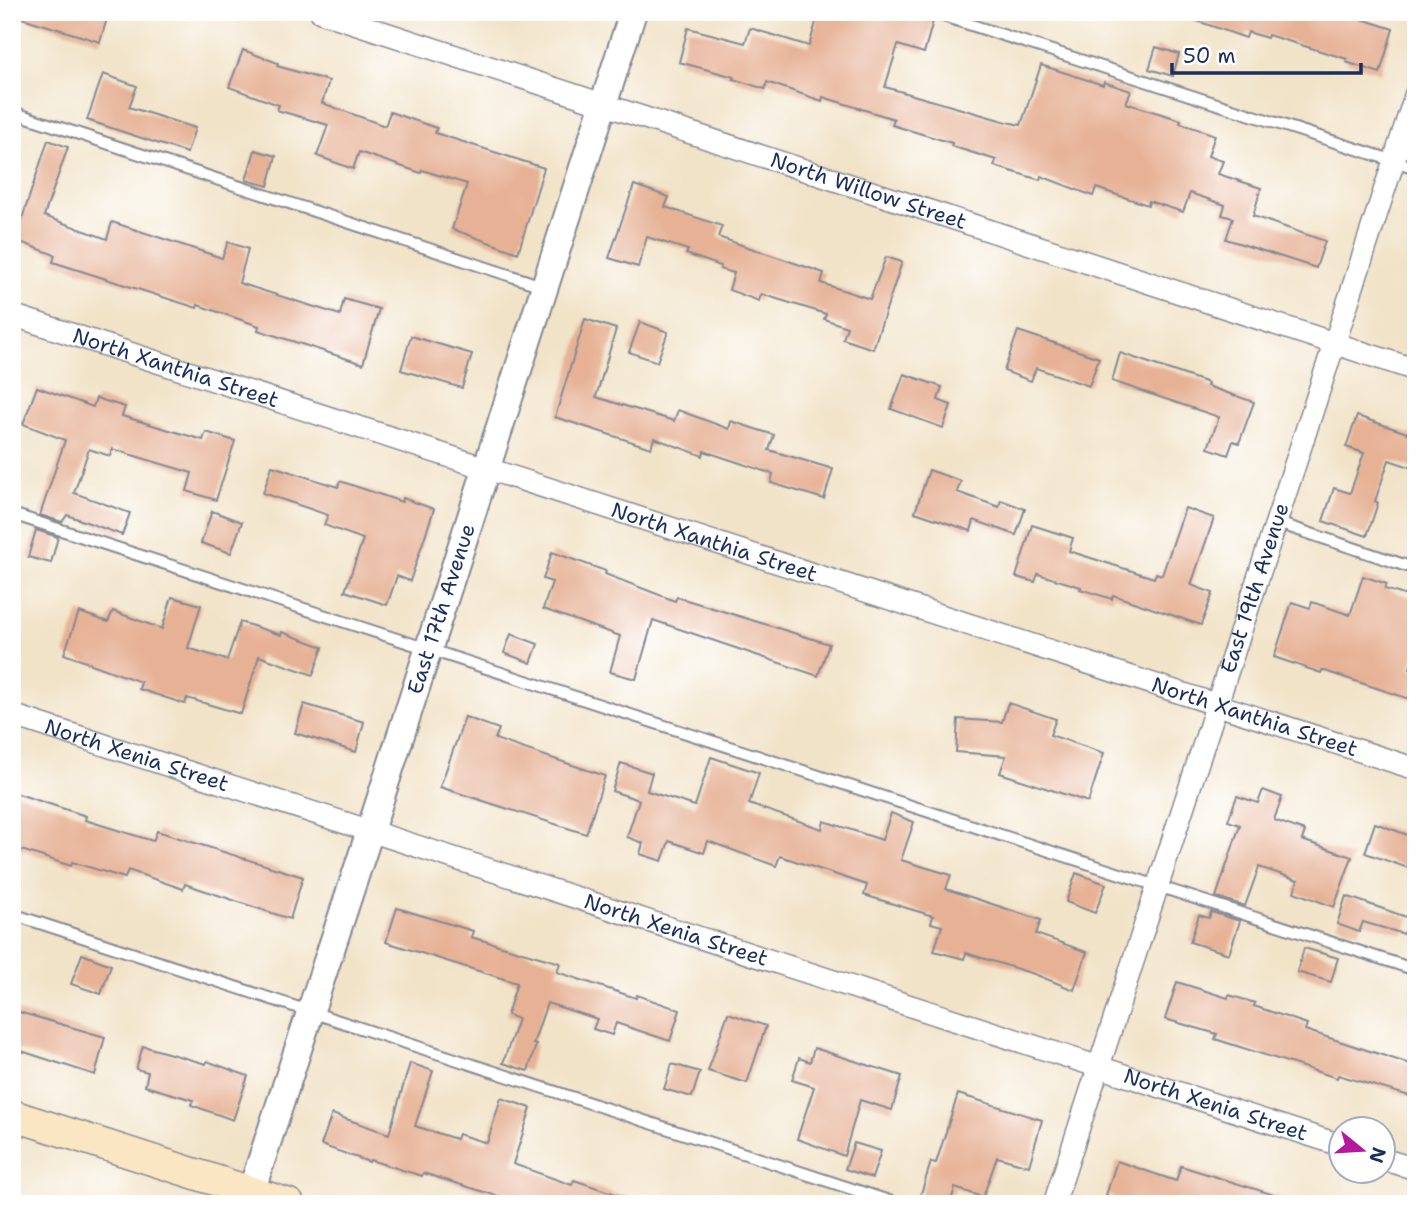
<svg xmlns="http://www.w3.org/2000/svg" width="1428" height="1216" viewBox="0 0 1428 1216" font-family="'Shantell Sans',sans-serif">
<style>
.building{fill:#e6b194}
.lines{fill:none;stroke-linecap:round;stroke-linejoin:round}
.service-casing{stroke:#868993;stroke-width:14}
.minor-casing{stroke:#868993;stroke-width:24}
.tertiary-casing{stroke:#868993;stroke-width:30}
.secondary-casing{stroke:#868993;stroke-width:33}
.service{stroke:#fff;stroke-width:10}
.minor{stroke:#fff;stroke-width:21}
.tertiary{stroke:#fff;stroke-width:26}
.secondary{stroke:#fbe6c4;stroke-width:30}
.labels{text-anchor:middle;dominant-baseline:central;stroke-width:5;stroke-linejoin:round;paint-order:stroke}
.street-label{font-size:21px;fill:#1b2f5e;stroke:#fff}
</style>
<rect width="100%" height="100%" fill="#fff"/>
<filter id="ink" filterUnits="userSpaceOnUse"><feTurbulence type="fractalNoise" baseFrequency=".0143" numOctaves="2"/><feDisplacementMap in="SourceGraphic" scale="14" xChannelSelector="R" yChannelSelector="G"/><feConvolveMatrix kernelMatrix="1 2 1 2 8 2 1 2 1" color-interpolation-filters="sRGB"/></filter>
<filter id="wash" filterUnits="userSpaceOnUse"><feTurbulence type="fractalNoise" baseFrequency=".00686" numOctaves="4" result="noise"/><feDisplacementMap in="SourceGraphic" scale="28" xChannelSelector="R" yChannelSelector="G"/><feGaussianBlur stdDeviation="1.57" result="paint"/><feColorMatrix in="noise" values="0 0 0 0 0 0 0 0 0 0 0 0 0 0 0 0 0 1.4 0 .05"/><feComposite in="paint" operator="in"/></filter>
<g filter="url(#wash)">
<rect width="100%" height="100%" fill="#f1e3c8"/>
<g id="blocks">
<g class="building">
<path d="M20 12H109L100 42 19 17Z"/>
<path d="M819 12H885L910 20 911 12H923L926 18 933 21 924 53 898 45 885 87 1007 122 1021 125 1041 65 1103 85 1104 82 1131 91 1126 103 1181 120 1180 123 1215 135 1208 156 1223 161 1218 174 1261 188 1253 216 1325 241 1316 268 1226 239 1233 218 1222 215 1225 205 1190 193 1183 212 1149 201 1148 205 1096 188 1093 196 1041 176 1040 180 994 166 996 160 951 146 952 143 892 125 894 119 823 97 822 101 767 82 765 89 733 79 734 77 679 62 688 28 745 43 750 28 809 46Z"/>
<path d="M1183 12H1340L1393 29 1380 73 1346 62 1347 59 1268 35 1267 38 1248 32 1246 38 1183 16Z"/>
<path d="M1156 47 1179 54 1173 76 1149 69Z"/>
<path d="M243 50 278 63 277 66 329 81 322 103 385 126 390 112 437 128 435 133 544 168 518 253 452 229 467 184 422 170 421 173 359 152 353 169 317 156 328 125 277 110 279 105 229 87Z"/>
<path d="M103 74 137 86 129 107 195 128 187 153 87 120Z"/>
<path d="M48 140 68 147 44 216 107 239 112 222 222 258 228 242 248 249 239 283 340 315 344 299 379 309 363 364 258 330 259 326 198 305 197 308 53 262 55 255 15 240Z"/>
<path d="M255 150 276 156 268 186 246 180Z"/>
<path d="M634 185 669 197 665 207 722 226 718 237 824 273 821 283 870 299 886 257 902 262 873 349 843 339 847 327 824 319 826 314 761 294 759 301 729 290 734 273 720 269 721 266 686 254 688 250 647 237 638 267 609 258Z"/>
<path d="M585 319 616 329 596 397 674 421 678 410 729 429 731 421 774 435 769 450 833 469 824 499 771 483 773 474 704 451 703 456 654 438 651 448 555 417Z"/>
<path d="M640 322 668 332 657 362 629 352Z"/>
<path d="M1018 331 1099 358 1089 386 1036 368 1031 381 1004 371Z"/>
<path d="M411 336 472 354 462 388 401 370Z"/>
<path d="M1120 353 1208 383 1207 386 1254 402 1239 443 1233 441 1228 455 1208 448 1219 417 1112 381Z"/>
<path d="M904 374 942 387 938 400 951 405 943 428 891 409Z"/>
<path d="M37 387 93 407 96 398 125 407 122 416 203 440 206 432 235 441 216 500 187 491 192 473 112 449 110 456 89 449 74 493 130 513 122 535 67 515 62 522 40 515 65 440 23 424Z"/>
<path d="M1357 416 1416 436V469L1389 460 1375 501 1378 503 1367 536 1323 521 1334 488 1350 493 1364 453 1346 447Z"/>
<path d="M272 466 338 487 340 481 402 502 403 498 434 509 410 581 397 576 387 605 345 591 363 539 324 525 328 515 263 493Z"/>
<path d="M929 470 961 481 957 492 999 507 1001 500 1025 509 1016 535 974 520 971 531 915 512Z"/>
<path d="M1185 508 1214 518 1191 585 1213 593 1201 625 1113 595 1112 599 1080 589 1081 587 1038 574 1035 582 1016 577 1032 525 1073 538 1069 551 1154 578 1156 573 1162 575Z"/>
<path d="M212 511 242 522 231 553 201 543Z"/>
<path d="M36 530 58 537 51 563 28 557Z"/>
<path d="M552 552 606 571 605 574 675 601 677 597 829 644 818 676 653 620 636 679 610 672 620 636 543 609 552 582 543 579Z"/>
<path d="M1363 576 1387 584 1385 589 1416 599V652L1410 668 1416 670V701L1322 670 1321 673 1274 657 1292 602 1310 608 1312 602 1350 615Z"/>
<path d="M172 597 201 605 188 648 227 660 240 622 281 635 282 632 323 647 313 675 259 656 241 714 187 698 185 704 139 689 141 682 64 654 79 612 108 622 113 611 162 629Z"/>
<path d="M511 634 538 644 531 663 504 653Z"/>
<path d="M1008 703 1056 719 1050 735 1104 753 1088 802 1000 773 1006 756 956 752 958 719 1002 722Z"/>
<path d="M304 704 364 722 356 752 295 733Z"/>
<path d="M465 717 499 729 495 739 605 776 586 834 440 787Z"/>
<path d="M711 757 759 773 749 804 822 829 824 821 882 840 891 813 914 822 901 860 951 875 946 889 1041 920 1036 934 1087 952 1074 990 1034 974 966 953 964 959 934 951 942 926 931 923 933 916 864 895 867 885 780 856 776 866 708 841 704 853 669 841 662 861 640 854 643 843 627 837 639 800 612 791 621 763 652 773 647 791 695 806Z"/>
<path d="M1263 790 1282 797 1274 820 1305 831 1302 840 1352 857 1334 907 1294 892 1298 880 1259 867 1245 906 1216 897 1240 825 1228 821 1237 796 1258 803Z"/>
<path d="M12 792 86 816 85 820 153 841 157 831 303 877 290 919 185 884 183 889 128 870 125 878 72 862 71 866 12 847Z"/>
<path d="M1375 823 1416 838V847L1408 868 1365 853Z"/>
<path d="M1076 873 1106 884 1095 913 1066 902Z"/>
<path d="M1346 896 1409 918 1404 934 1363 922 1359 932 1337 924Z"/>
<path d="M397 908 473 931 471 937 560 963 557 972 636 998 637 995 680 1010 670 1041 616 1023 612 1035 593 1029 597 1019 547 1003 533 1044 536 1045 528 1071 503 1063 518 1019 507 1015 517 983 386 942Z"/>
<path d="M1211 912 1240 921 1229 954 1190 942 1199 915 1209 918Z"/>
<path d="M1304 948 1338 958 1331 982 1297 972Z"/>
<path d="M82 954 111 965 101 994 71 984Z"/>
<path d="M1177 982 1228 998 1229 995 1255 1003 1254 1006 1307 1024 1305 1030 1416 1066V1098L1338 1075 1337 1078 1215 1039 1217 1034 1165 1019Z"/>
<path d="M12 1010 105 1037 95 1075 12 1048Z"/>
<path d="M728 1013 766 1026 747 1083 708 1071Z"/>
<path d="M143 1046 206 1064 207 1061 248 1076 233 1120 191 1105 193 1100 145 1086 148 1072 136 1069Z"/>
<path d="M814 1048 902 1076 892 1110 860 1100 844 1156 797 1139 814 1087 792 1080 799 1058 810 1062Z"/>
<path d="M410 1063 433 1071 415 1126 456 1139 458 1134 487 1143 501 1098 531 1108 513 1164 572 1185 574 1180 633 1200 632 1204H523L423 1173 422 1176 370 1160 369 1162 321 1145 332 1114 389 1134Z"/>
<path d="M672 1064 700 1072 692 1097 664 1089Z"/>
<path d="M958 1094 1042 1120 1029 1166 997 1157 983 1197 955 1188 950 1204H933L919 1200 931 1162 936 1163Z"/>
<path d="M854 1143 881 1151 872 1178 845 1169Z"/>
<path d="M1117 1161 1176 1181 1181 1166 1287 1199V1204H1132L1106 1195Z"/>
</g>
</g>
</g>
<g filter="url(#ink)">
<use href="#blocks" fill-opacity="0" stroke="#868993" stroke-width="2"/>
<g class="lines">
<g class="service-casing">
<g id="service">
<path d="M931 12 1416 168"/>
<path d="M12 112 545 287"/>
<path d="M12 514 1416 970"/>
<path d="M1275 522 1416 569"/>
<path d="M12 914 898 1204"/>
</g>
</g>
<g class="minor-casing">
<g id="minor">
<path id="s1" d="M321 12 1416 370"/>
<path id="s2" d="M12 315 1416 769"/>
<path id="s3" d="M12 715 1340 1145"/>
<path d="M1382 1159 1416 1169"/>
<path id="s4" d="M1054 1204 1416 93"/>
</g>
</g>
<g class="tertiary-casing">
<g id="tertiary">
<path id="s5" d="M247 1204 370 831 633 12"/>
</g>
</g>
<g class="secondary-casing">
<path id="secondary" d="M12 1115 289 1204"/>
</g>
<use href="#service" class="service"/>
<use href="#minor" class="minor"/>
<use href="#tertiary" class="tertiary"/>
<use href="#secondary" class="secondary"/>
</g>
</g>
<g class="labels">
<g class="street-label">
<text stroke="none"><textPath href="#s1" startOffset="576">North Willow Street</textPath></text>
<text stroke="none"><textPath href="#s2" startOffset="172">North Xanthia Street</textPath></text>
<text stroke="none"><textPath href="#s2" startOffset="738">North Xanthia Street</textPath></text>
<text stroke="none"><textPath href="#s4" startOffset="648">East 19th Avenue</textPath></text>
<text stroke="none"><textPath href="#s5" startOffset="626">East 17th Avenue</textPath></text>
<text stroke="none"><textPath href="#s2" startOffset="1306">North Xanthia Street</textPath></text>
<text stroke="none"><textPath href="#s3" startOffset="131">North Xenia Street</textPath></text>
<text stroke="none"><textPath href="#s3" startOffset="698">North Xenia Street</textPath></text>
<text stroke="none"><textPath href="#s3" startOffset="1265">North Xenia Street</textPath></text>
</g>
</g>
<rect width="1428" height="1216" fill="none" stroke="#fff" stroke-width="42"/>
<g transform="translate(1362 1150) rotate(108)"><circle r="33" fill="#ffffff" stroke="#a4acbf" stroke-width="2"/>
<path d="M0-5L12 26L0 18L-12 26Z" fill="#b5179e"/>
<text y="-10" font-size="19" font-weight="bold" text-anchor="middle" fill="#1b2f5e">N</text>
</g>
<path d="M1172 63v10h189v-10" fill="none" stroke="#1b2f5e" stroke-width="3.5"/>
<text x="1183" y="63" font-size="21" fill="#1b2f5e" stroke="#ffffff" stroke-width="5" paint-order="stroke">50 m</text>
</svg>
